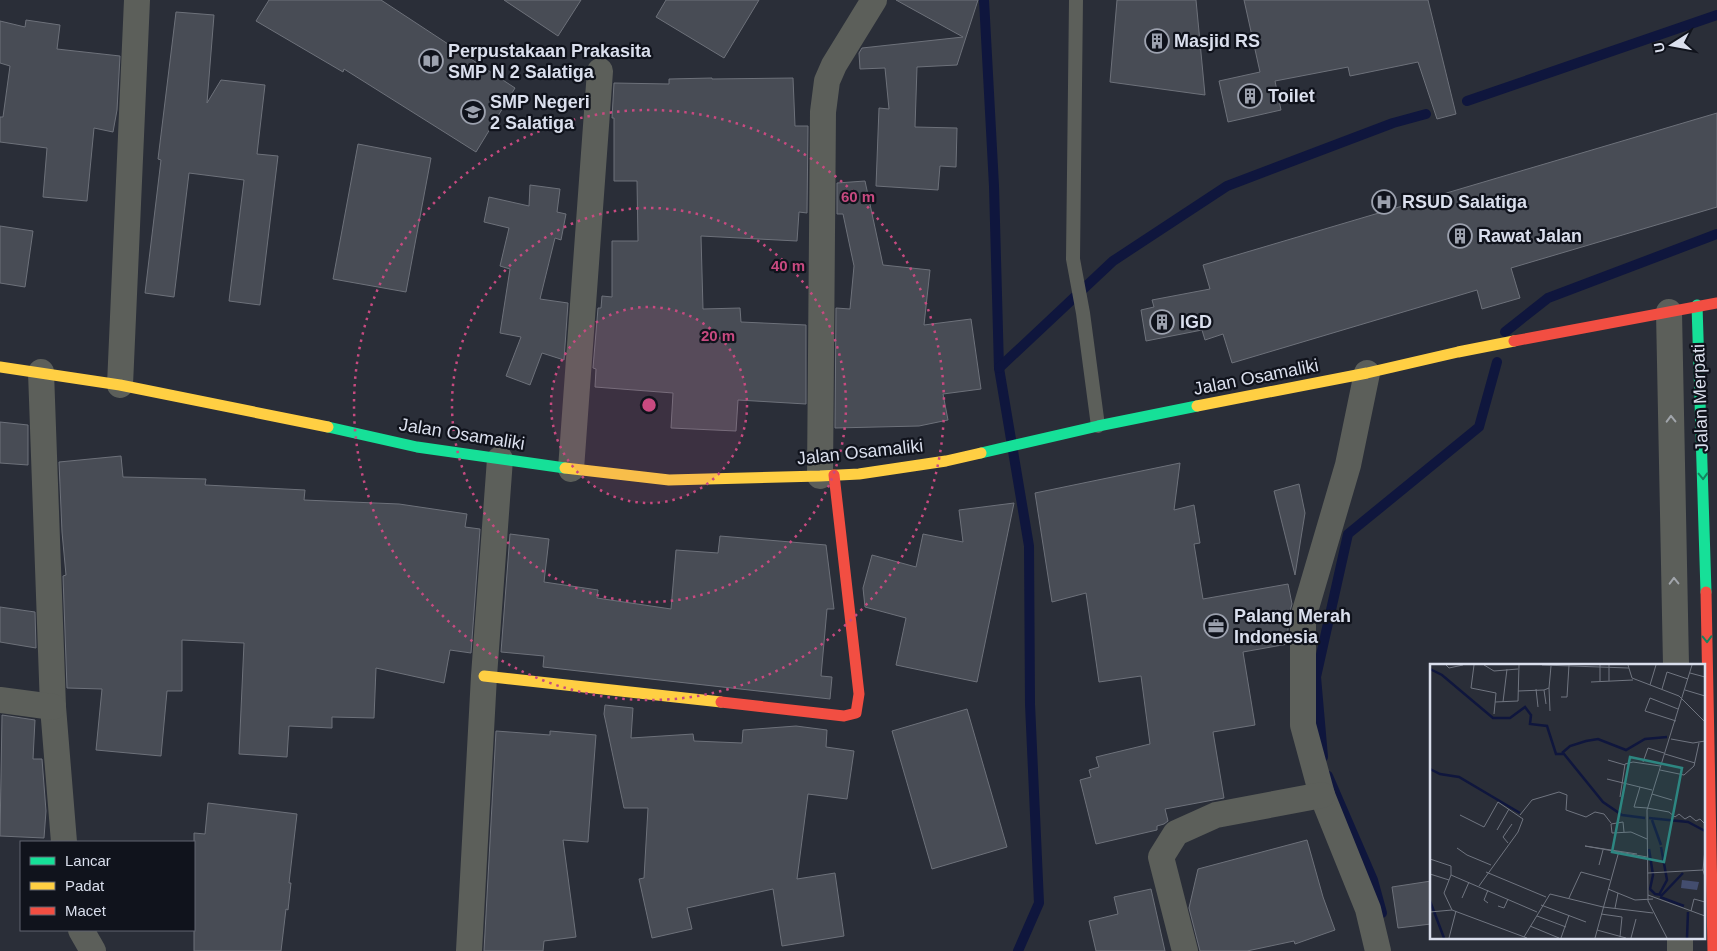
<svg xmlns="http://www.w3.org/2000/svg" width="1717" height="951" viewBox="0 0 1717 951" font-family="Helvetica,sans-serif">
<style>
.lines{fill:none;stroke-linecap:round;stroke-linejoin:round}
.stream{stroke:#0f163d;stroke-width:10}
.building{fill:#484c55;stroke:#6d717a}
.lane{stroke:#5c5f5a;stroke-width:14}
.street{stroke:#5c5f5a;stroke-width:26}
.fast{stroke:#16e098;stroke-width:11}
.slow{stroke:#ffcf43;stroke-width:11}
.jam{stroke:#f24e42;stroke-width:11}
.oneway{stroke:#a1a5ab}
.oneway2{stroke:#138460}
.ring{fill:none;stroke:#c84a80;stroke-width:2.5;stroke-dasharray:2.5 5}
.labels{text-anchor:middle;dominant-baseline:central;stroke-width:4.5;stroke-linejoin:round;paint-order:stroke}
.poi-label{font-size:18px;font-weight:bold;fill:#dadfed;stroke:#10131c;text-anchor:start}
.street-label{font-size:18px;fill:#dadfed;stroke:#10131c}
.inset-river{fill:none;stroke:#0f163d;stroke-width:2.5}
.inset-road{fill:none;stroke:#707580;stroke-width:1}
.view{fill:#2d8681;fill-opacity:0.15;stroke:#2d8681;stroke-width:2.5}
.inset-edge{fill:none;stroke:#dadfed;stroke-width:2.5}
.centre{fill:#c84a80;stroke:#10131c;stroke-width:2.5}
.ring-label{font-size:15px;text-anchor:middle;font-weight:bold;fill:#c84a80;stroke:#10131c;stroke-width:4.5;stroke-linejoin:round;paint-order:stroke}
</style>
<rect width="100%" height="100%" fill="#2a2e38"/>
<g class="lines">
<g class="stream">
<path d="M984 0 994 186 999 368 1029 546 1030 704 1039 903 1018 951"/>
<path d="M1467 101 1717 15"/>
<path d="M1505 332 1548 298 1717 234"/>
<path d="M999 368 1113 261 1227 186 1393 123 1426 114"/>
<path d="M1323 757 1316 677 1348 534 1479 427 1497 362"/>
<path d="M1328 776 1373 880 1382 913"/>
</g>
</g>
<g class="building">
<path d="M269 0H381L515 88 476 152 344 69 343 72 256 21Z"/>
<path d="M504 0H581L558 36Z"/>
<path d="M666 0H759L724 58 656 17Z"/>
<path d="M896 0H978L957 65 917 67 915 127 957 128 956 167 940 166 938 190 876 186 879 108 889 109 885 68 860 69 859 53 862 48 963 37Z"/>
<path d="M1117 0H1196L1205 95 1110 82Z"/>
<path d="M1244 0H1428L1456 114 1437 119 1418 62 1350 76 1348 67 1275 81 1281 110 1228 122 1219 81 1260 72Z"/>
<path d="M176 12 214 15 207 103 221 80 265 85 257 154 278 156 260 305 229 301 244 180 189 173 174 297 145 293 161 160 158 159Z"/>
<path d="M26 20 60 25 57 49 120 56 117 110 113 132 94 128 87 201 43 197 47 148 0 142V117H3L10 66 0 63V21L25 27Z"/>
<path d="M712 78V79L793 78 795 126H808L807 213 799 212 797 241 701 236 703 309 740 308 741 322 806 325V404L738 400 736 431 671 428 673 393 595 387 596 369 593 368 598 308H601L602 296 612 297V241H638L637 181H614V118H612L614 83 669 84V79Z"/>
<path d="M1717 113V207L1511 268 1520 298 1482 309 1477 290 1232 363 1223 334 1205 340 1202 330 1146 341 1141 310 1154 307 1152 300 1210 289 1203 265Z"/>
<path d="M358 144 431 158 406 292 333 279Z"/>
<path d="M865 181 883 265 930 270 924 325 971 319 981 389 943 394 948 420 919 426 835 428 836 308 850 309 854 266 843 214H837V183Z"/>
<path d="M530 185 560 189 557 212 566 214 561 240 555 238 540 299 568 303 564 360 542 353 530 385 506 376 521 337 500 333 510 269 500 266 509 228 484 222 489 197 529 206Z"/>
<path d="M0 226 33 231 25 287 0 283Z"/>
<path d="M0 422 28 425V465L0 463Z"/>
<path d="M121 456 123 477 206 479 205 485 305 490 304 500 399 504 467 514 465 527 480 529 471 653 450 650 444 683 376 668 374 718 332 717V728L289 726 287 757 239 754 244 643 182 640V691H167L161 756 96 750 102 689 67 688 63 576 66 575 62 532 59 462Z"/>
<path d="M1180 463 1174 510 1194 505 1200 543 1194 544 1203 599 1288 584 1292 604 1288 618V644L1243 652 1255 725 1213 732 1224 798 1165 809 1168 821 1164 824 1157 826V830L1096 844 1080 780 1091 777 1089 770 1099 767 1096 757 1150 744 1141 676 1099 682 1086 593 1052 602 1035 493Z"/>
<path d="M1299 484 1305 513 1295 575 1274 491Z"/>
<path d="M1014 503 977 682 896 665 906 618 865 607 863 588 872 555 916 567 923 534 963 542 959 510Z"/>
<path d="M510 534 549 539 544 582 598 590 597 598 671 609 676 550 718 553 720 536 826 545 834 609H827L821 676 832 677 830 699 543 667 544 656 501 652Z"/>
<path d="M0 607 35 612 36 648 0 642Z"/>
<path d="M605 705 633 708 631 738 693 734 694 741 742 743 743 730 796 726 827 730 826 747 854 751 847 799 808 794 797 879 835 873 844 936 782 946 773 889 687 908 692 929 652 938 639 879 644 878 648 808H624L604 714Z"/>
<path d="M967 709 1007 847 932 869 892 731Z"/>
<path d="M2 715 35 720 33 759H42L46 811 44 838 0 836Z"/>
<path d="M496 731 550 735V731L596 735 588 842 563 840 576 937 544 941 543 951H484Z"/>
<path d="M208 803 297 814 289 883H291L288 910 286 909 281 951H194V833L205 834Z"/>
<path d="M1307 840 1323 897 1335 930 1295 944 1294 941 1247 951H1200L1189 908 1198 869Z"/>
<path d="M1431 881V924L1398 928 1392 887Z"/>
<path d="M1151 889 1165 951H1096L1089 921 1118 914 1114 897Z"/>
</g>
<g class="lines">
<path class="lane" d="M1076 0 1073 259 1083 313 1098 426"/>
<g class="street">
<path d="M1669 312 1676 665"/>
<path d="M41 372 53 707 64 842"/>
<path d="M1367 373 1348 465 1303 618V725L1322 795 1368 909 1378 951"/>
<path d="M120 385 137 0"/>
<path d="M571 469 600 71"/>
<path d="M820 476 823 112 827 81 834 65 874 0"/>
<path d="M0 700 53 707"/>
<path d="M81 930 93 951"/>
<path d="M1680 937V951"/>
<path d="M469 951 484 676 500 459"/>
<path d="M1185 951 1161 857 1176 833 1216 815 1322 795"/>
</g>
<g class="fast">
<path d="M1697 305 1706 592"/>
<path d="M328 427 417 447 565 468"/>
<path d="M981 453 1098 426 1197 406"/>
</g>
<g class="slow">
<path d="M0 367 120 385 328 427"/>
<path d="M1197 406 1367 373 1458 352 1514 341"/>
<path d="M565 468 669 480 820 476 859 474 946 461 981 453"/>
<path d="M484 676 721 702"/>
</g>
<g class="jam">
<path d="M1514 341 1717 303"/>
<path d="M1706 592 1713 951"/>
<path d="M721 702 844 716 856 713 859 694 834 475"/>
</g>
</g>
<defs><path id="oneway-chevron" d="M-2-3.5L2.5 0L-2 3.5" fill="none" stroke-width="1.6" stroke-linecap="round" stroke-linejoin="round" transform="scale(1.25)"/></defs>
<g class="oneway">
<use href="#oneway-chevron" transform="translate(1671 419) rotate(-91)"/>
<use href="#oneway-chevron" transform="translate(1674 581) rotate(-91)"/>
</g>
<g class="oneway2">
<use href="#oneway-chevron" transform="translate(1703 476) rotate(88)"/>
<use href="#oneway-chevron" transform="translate(1707 639) rotate(89)"/>
</g>
<circle cx="649" cy="405" r="98" fill="#c84a80" fill-opacity=".12"/>
<g class="ring">
<circle cx="649" cy="405" r="98"/>
<circle cx="649" cy="405" r="197"/>
<circle cx="649" cy="405" r="295"/>
</g>
<defs>
<g id="building-ring" transform="scale(1.25)"><circle r="9.5" fill="#10131c" stroke="#9ca1ae" stroke-width="1.5"/><path d="M-4-6H4V6H1V3H-1V6H-4ZM-2.5-4.3h1.7v1.8h-1.7ZM.8-4.3h1.7v1.8H.8ZM-2.5-1h1.7V.8h-1.7ZM.8-1h1.7V.8H.8Z" fill="#9ca1ae"/></g>
<g id="library-ring" transform="scale(1.25)"><circle r="9.5" fill="#10131c" stroke="#9ca1ae" stroke-width="1.5"/><path d="M-6-4Q-3-5.5-.7-3.5V5Q-3 3-6 4ZM6-4Q3-5.5 .7-3.5V5Q3 3 6 4Z" fill="#9ca1ae"/></g>
<g id="school-ring" transform="scale(1.25)"><circle r="9.5" fill="#10131c" stroke="#9ca1ae" stroke-width="1.5"/><path d="M0-5L7-2L0 1L-7-2ZM-4 1L0 2.5L4 1V4Q0 6-4 4Z" fill="#9ca1ae"/></g>
<g id="hospital-ring" transform="scale(1.25)"><circle r="9.5" fill="#10131c" stroke="#9ca1ae" stroke-width="1.5"/><path d="M-5-5h3v3.5h4V-5h3V5h-3V1.5h-4V5h-3Z" fill="#9ca1ae"/></g>
<g id="office-ring" transform="scale(1.25)"><circle r="9.5" fill="#10131c" stroke="#9ca1ae" stroke-width="1.5"/><path d="M-6-3h4V-5.5h4V-3h4V5H-6ZM-1-4.5V-3h2v-1.5ZM-6 0V1H6V0Z" fill="#9ca1ae"/></g>
</defs>
<g fill-rule="evenodd">
<use href="#building-ring" x="1157" y="41"/>
<use href="#library-ring" x="431" y="61"/>
<use href="#building-ring" x="1250" y="96"/>
<use href="#school-ring" x="473" y="112"/>
<use href="#hospital-ring" x="1384" y="202"/>
<use href="#building-ring" x="1460" y="236"/>
<use href="#building-ring" x="1162" y="322"/>
<use href="#office-ring" x="1216" y="626"/>
</g>
<g class="labels">
<g class="poi-label">
<text x="1174" y="41">Masjid RS</text>
<text x="448" y="51">Perpustakaan Prakasita<tspan x="448" dy="21">SMP N 2 Salatiga</tspan></text>
<text x="1268" y="96">Toilet</text>
<text x="490" y="102">SMP Negeri<tspan x="490" dy="21">2 Salatiga</tspan></text>
<text x="1402" y="202">RSUD Salatiga</text>
<text x="1478" y="236">Rawat Jalan</text>
<text x="1180" y="322">IGD</text>
<text x="1234" y="616">Palang Merah<tspan x="1234" dy="21">Indonesia</tspan></text>
</g>
<g class="street-label">
<text transform="translate(1256 377) rotate(-11)">Jalan Osamaliki</text>
<text transform="translate(1700 398) rotate(-92)">Jalan Merpati</text>
<text transform="translate(462 434) rotate(9)">Jalan Osamaliki</text>
<text transform="translate(860 452) rotate(-6)">Jalan Osamaliki</text>
</g>
</g>
<g transform="translate(1430 664)">
<rect width="275" height="275" fill="#2a2e38"/>
<path d="M252 216 269 218 267 226 251 224Z" fill="#434d6e"/>
<path class="inset-river" d="M0 5 12 11 63 54H80L95 43 101 51 100 60 117 62 126 90H134L173 138 192 151 215 154M132 89 140 82 156 77 168 75 196 86 215 75 237 73M0 105 10 110 29 113 90 149M219 154 258 158 275 167M222 156 231 181M219 185 223 211 220 225 225 230 232 231 253 209M229 231 237 216 231 183M230 233 254 242M0 237 14 274M257 274 258 248"/>
<path class="inset-road" d="M16 1 19 4 33 1M44 1 41 24 66 29 64 50M54 1 64 7 88 5M112 1 199 4M170 1V17M179 1V17M198 1 202 14 249 32 275 58M260 9 275 13M161 18 203 16M220 21 226 1M119 24 120 47M106 25 108 43M232 25 237 8 258 15M255 26 275 32M88 27 114 26M131 33H137L139 1M65 38 88 37 89 1M73 38 77 5M116 40 114 26 119 24 121 2M246 57 215 47 220 34 248 45M241 75 263 79 275 77M235 90 265 99M178 96 195 101M213 98 218 84 234 89M230 106 254 111 264 102 269 79M177 115 222 126M210 123 204 143 217 144M222 130 242 136M190 133 195 100 203 98 230 102M217 144 239 148 245 153 249 150 255 155 260 152 266 157 270 155 275 160M30 151 54 163 68 138 93 155 88 168 49 222M90 151 102 136 129 128 137 131 136 146 156 153 165 148 174 150 181 159M67 166 79 145M194 168 193 158 181 160 182 169 201 168 217 175M78 179 73 173 82 160M155 182 217 193M155 182 207 190M27 184 37 191 61 201M0 195 21 202V211M169 201 173 186M273 206 275 185M56 208 116 233M218 209 273 206 275 213M0 210 19 216M178 225 205 236 223 235M218 231 275 252M32 234 39 218M139 234 151 208 180 216M58 239 54 236 58 226M111 241 156 258M68 242 74 244 78 235M185 244 188 229M261 247 264 235 275 238M0 248 22 246M171 250 192 253 190 273M107 252 136 263M100 262 129 274M167 266 196 274M94 273 120 230 173 243 223 249M19 274 26 247M97 274 22 246 14 229 21 211 107 248M131 274 139 251M165 274 189 187M201 274 206 255M237 274 218 237 217 146 262 1"/>
<path class="view" d="M200 93 252 104 234 198 182 188Z"/>
<rect width="275" height="275" class="inset-edge"/>
</g>
<circle cx="649" cy="405" r="8" class="centre"/>
<g class="ring-label">
<text x="858" y="202">60 m</text>
<text x="788" y="271">40 m</text>
<text x="718" y="341">20 m</text>
</g>
<rect x="20" y="841" width="175" height="90" fill="#10131c" stroke="#616570"/>
<rect x="30" y="857" width="25" height="8" fill="#16e098" stroke="#616570"/>
<text x="65" y="866" font-size="15" fill="#dadfed">Lancar</text>
<rect x="30" y="882" width="25" height="8" fill="#ffcf43" stroke="#616570"/>
<text x="65" y="891" font-size="15" fill="#dadfed">Padat</text>
<rect x="30" y="907" width="25" height="8" fill="#f24e42" stroke="#616570"/>
<text x="65" y="916" font-size="15" fill="#dadfed">Macet</text>
<g transform="translate(1672 45) rotate(259)" stroke="#10131c" stroke-width="4" paint-order="stroke">
<path d="M0-4L9 19L0 12L-9 19Z" fill="#dadfed"/>
<text y="-8" font-size="14" font-weight="bold" text-anchor="middle" fill="#dadfed">U</text>
</g>
</svg>
